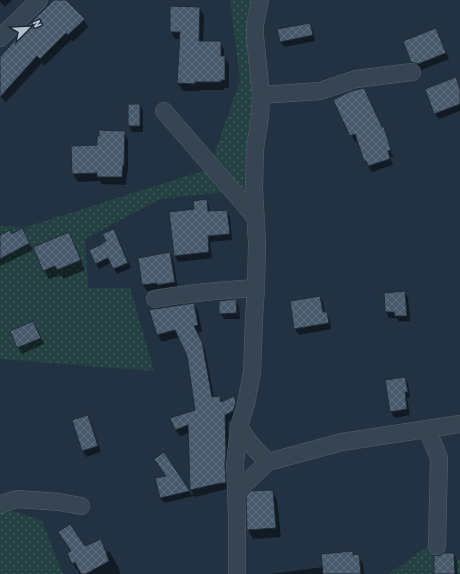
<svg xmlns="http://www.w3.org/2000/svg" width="460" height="574" viewBox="0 0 460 574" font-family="'Asap Condensed',sans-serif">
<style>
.grass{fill:url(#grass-dots)}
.shadow{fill:#0007}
.building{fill:url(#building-cross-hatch);stroke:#1e2b38}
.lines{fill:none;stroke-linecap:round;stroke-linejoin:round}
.minor-casing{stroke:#55626f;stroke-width:18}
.minor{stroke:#374451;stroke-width:17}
</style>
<defs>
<pattern id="grass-dots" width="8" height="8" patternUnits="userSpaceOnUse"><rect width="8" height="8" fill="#244142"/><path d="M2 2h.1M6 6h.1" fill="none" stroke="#415b5c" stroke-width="1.8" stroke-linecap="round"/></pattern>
<pattern id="building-cross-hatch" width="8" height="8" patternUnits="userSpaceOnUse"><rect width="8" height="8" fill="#48596b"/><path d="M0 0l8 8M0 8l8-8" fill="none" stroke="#606f7f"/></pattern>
</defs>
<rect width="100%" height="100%" fill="#223242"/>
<g class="grass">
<path d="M230 0H257L252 189 160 199 85 239 88 288H130L154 371 0 359V226L26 227 209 169 240 81Z"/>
<path d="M0 506 42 521 63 574H0Z"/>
<path d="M429 545 460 560V574H389Z"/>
</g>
<g class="shadow">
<path d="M0 0H12L5 7 0 2Z"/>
<path d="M56 0H64L84 20 88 27 73 42 71 40 44 66 42 63 6 102 0 96V59Z"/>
<path d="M199 8 204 15 203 42H220L224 50V57L229 64V88H225L224 90H199V91H183L178 83 180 39H175L171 32Z"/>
<path d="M310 24 313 30 315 41 284 47 280 41Z"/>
<path d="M436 30 439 36 449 59 421 70 416 68 412 62Z"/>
<path d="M455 79 460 87V111L439 119 435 113Z"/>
<path d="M334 100 382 128H383L386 132 384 130 392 155 393 154 394 156 390 157 393 165 372 172 365 161 358 140 355 142Z"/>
<path d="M140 105 143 111V132H132L129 126Z"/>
<path d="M124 132 128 140V172H127L126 185 102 184 100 181 78 182 73 174 72 147 98 146Z"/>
<path d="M206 200 209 206 210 212 226 211 230 217 232 240 210 242 212 258 178 262 175 256 170 213 195 210Z"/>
<path d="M114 230 131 268 117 274 111 263 99 269 90 251 107 242Z"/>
<path d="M68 233 73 242 85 270 63 279 61 275 49 279 44 270Z"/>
<path d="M11 235H25L33 250 0 266V236Z"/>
<path d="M169 253 173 259 178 288 162 290 161 288 147 291 143 285 139 258Z"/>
<path d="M405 292 408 298 410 321 399 322 397 318H389L386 312 385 293Z"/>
<path d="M320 297 323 303 325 313H326L330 319 331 329 299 335 295 329Z"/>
<path d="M235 300 239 306 240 319H224L220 313Z"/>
<path d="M194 304 198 311 202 332 197 333 205 350 214 397H220L223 403 233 398 237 405V418L228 422 230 461 229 490 226 489 195 497 194 496 164 503 160 498 167 476 164 454 192 495 193 494 191 490 189 433 180 436 175 429 196 410 188 356 179 337 162 342 158 335 150 311Z"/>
<path d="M36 328 44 344 22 354 11 332Z"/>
<path d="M405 378 408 384 410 398H407L410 415 395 418 391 412Z"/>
<path d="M88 416 91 422 101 452 86 457 83 451Z"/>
<path d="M272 491 277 500 281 537 253 539 248 530 247 497Z"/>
<path d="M84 547H104L106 553 109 551 119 568 120 574H79L78 569H76L73 563Z"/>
<path d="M352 552 354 555H358L363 564 364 574H271L323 567Z"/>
<path d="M454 554 457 560 458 574H435Z"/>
</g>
<g class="building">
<path d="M54 0H66L85 19 68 35 66 33 40 59 37 56 0 97V57L18 37 17 36Z"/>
<path d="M170 6 200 7 199 41H221V56H225V80H221V82H195V84L177 83 180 32H170Z"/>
<path d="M310 23 313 35 280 42 277 29Z"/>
<path d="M436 28 446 53 418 64 411 62 403 41Z"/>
<path d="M456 77 460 89V104L434 114 425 89Z"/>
<path d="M364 88 382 127H384L391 150 388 151 390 159 368 166 366 161H364L355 134 350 136 333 100 351 91Z"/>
<rect x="128" y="104" width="12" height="22"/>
<path d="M99 130 125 131 124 165H123L122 177H97V173L72 174 71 146 97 145V136H99Z"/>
<path d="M207 199 208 211 227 210 230 234 208 236 209 252 174 256 169 212 194 209 193 201Z"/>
<path d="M22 228 30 243 0 259V235L10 230 12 234Z"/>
<path d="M114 229 128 263 113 269 108 258 95 264 89 250 102 244V243L106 241 102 234Z"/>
<path d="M69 232 81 260 57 270 55 266 43 271 33 247Z"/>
<path d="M170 252 175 282 157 285V283L142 285 138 258Z"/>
<path d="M405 291 407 316H395L394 312H385L384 293Z"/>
<path d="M320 296 323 312H327L329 323 294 329 290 301Z"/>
<path d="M236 299 237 313 219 314V301Z"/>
<path d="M194 303 198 325 194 326 202 342 212 397 220 396 221 402 234 396 236 402 233 411 225 415 226 453 225 464 226 483H221L190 490 188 425 175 430 170 418 195 410 187 356 175 330 157 335 149 310 154 309Z"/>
<path d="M33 321 41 338 17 348 10 331Z"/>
<path d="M405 377 408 392H405L407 409 390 412 385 380Z"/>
<path d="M88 415 98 446 82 451 72 420Z"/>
<path d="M164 452 190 491 160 498 155 478 166 476 154 459Z"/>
<path d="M273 490 276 528 247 530 246 496 251 491Z"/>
<path d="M70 524 85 546 101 539 109 561 86 574H81L75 562 72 564 67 553 71 551 58 532Z"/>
<path d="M353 551V555L359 554 361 574H323L321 554Z"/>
<path d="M444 553H454L455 574H434V555L437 556 441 555Z"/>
</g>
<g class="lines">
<g class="minor-casing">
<g id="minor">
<path d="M0 38 39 0"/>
<path d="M261 95 320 91 356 79 412 72"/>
<path d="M164 111 255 217"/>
<path d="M155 299C189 293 222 290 256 288"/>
<path d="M239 426C247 441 256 450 268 462"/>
<path d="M427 429 439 458 437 546"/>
<path d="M236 492 268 462 342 442 460 424"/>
<path d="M0 505 7 502 18 499 59 502 81 506"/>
<path d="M237 574V516L235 464 239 426 246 404 252 372 254 318 256 288 257 243 254 189 255 149 260 116 261 95 255 36V25L260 0"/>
</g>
</g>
<use href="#minor" class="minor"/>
</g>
<g transform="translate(28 28) rotate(66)" stroke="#1c2936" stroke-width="3" paint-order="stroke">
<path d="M0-3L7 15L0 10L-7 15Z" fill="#b3bfcc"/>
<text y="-6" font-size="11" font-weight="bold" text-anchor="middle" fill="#b3bfcc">N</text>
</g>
</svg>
